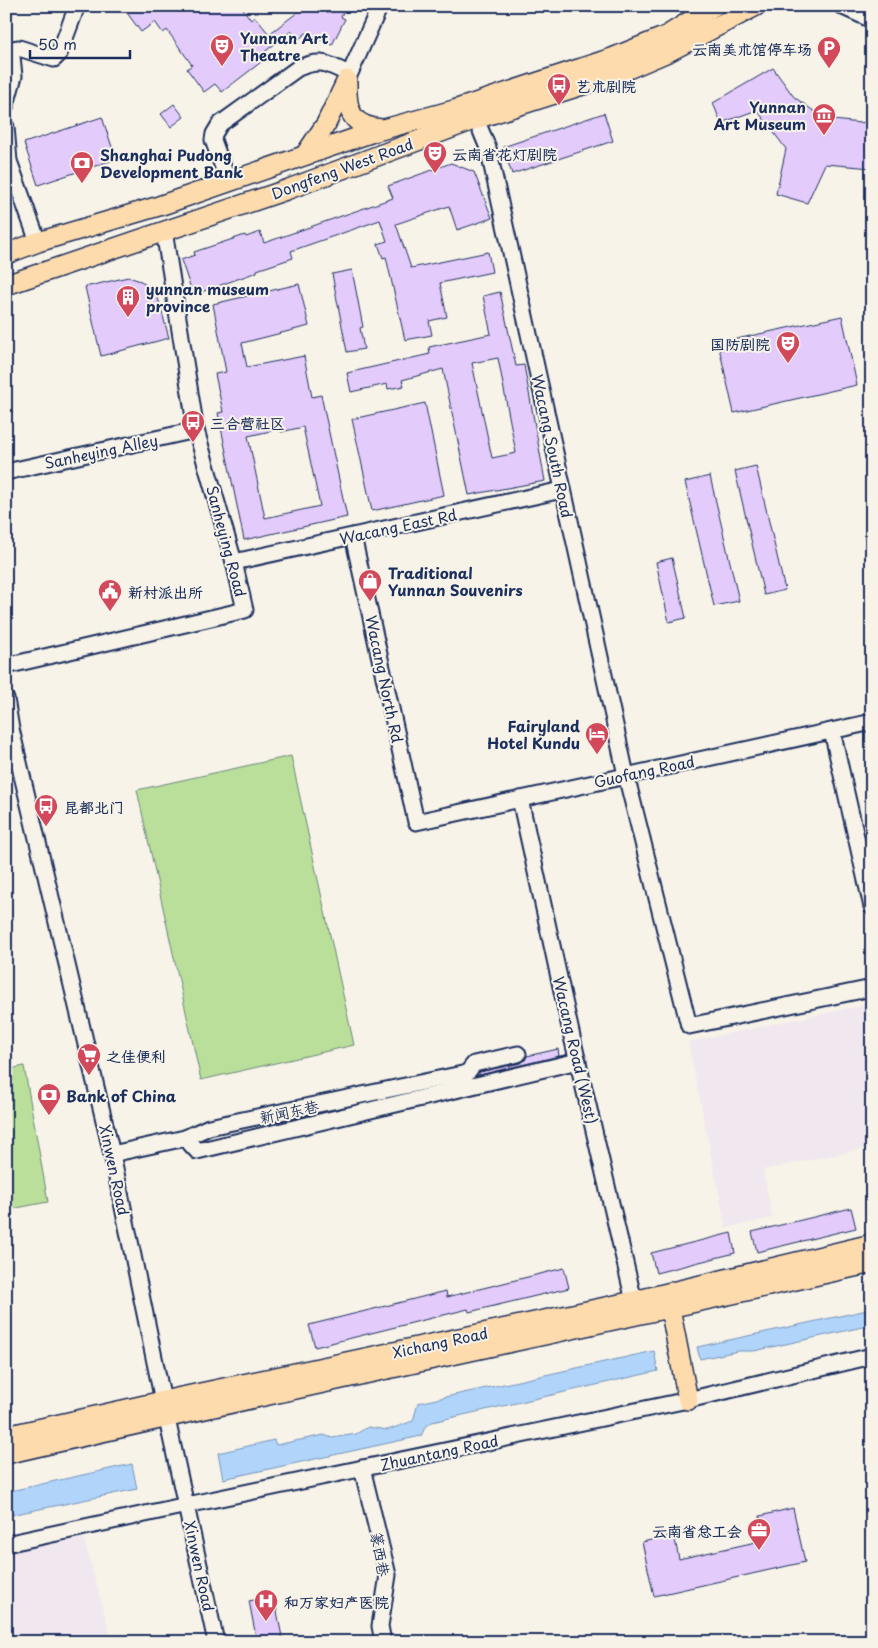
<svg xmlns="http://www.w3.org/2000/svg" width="878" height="1648" viewBox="0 0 878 1648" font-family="'Playpen Sans','LXGW WenKai TC',sans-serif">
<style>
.built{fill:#f1e7ee}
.green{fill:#badf9a;stroke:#6a877c}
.water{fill:#b1d5fa;stroke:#7593bc}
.building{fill:#e3cbfb;stroke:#1b2f5e;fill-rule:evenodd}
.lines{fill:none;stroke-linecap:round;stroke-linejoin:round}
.minor-casing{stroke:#1b2f5e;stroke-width:19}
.major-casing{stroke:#1b2f5e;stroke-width:22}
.minor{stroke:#f7f3e8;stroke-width:15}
.major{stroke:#fedbac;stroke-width:19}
.labels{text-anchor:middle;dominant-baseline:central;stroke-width:4;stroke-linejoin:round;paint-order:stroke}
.poi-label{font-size:15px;font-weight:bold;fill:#1b2f5e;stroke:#f7f3e8;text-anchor:start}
.street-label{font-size:15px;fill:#1b2f5e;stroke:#f7f3e8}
</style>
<rect width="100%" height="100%" fill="#f7f3e8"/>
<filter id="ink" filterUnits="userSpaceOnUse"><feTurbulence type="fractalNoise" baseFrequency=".02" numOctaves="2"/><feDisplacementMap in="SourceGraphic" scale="10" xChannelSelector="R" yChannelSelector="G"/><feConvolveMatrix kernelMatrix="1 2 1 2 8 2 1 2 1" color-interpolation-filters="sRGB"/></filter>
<g filter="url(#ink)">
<g class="built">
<path d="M865 1005 872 1039V1147L763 1170 772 1218 726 1228 688 1042Z"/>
<path d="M83 1535 112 1642H6V1551Z"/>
</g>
<g class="green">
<path d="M291 756 354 1045 201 1080 137 790Z"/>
<path d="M24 1066 48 1202 6 1210V1070Z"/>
</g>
<g class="water">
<path d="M872 1309V1325L754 1351H738L700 1359 697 1347Z"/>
<path d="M654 1351 658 1371 432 1422 425 1427 421 1436 223 1479 218 1453 274 1440 276 1445 324 1435 332 1438 356 1434 368 1427 388 1430 413 1421 418 1403Z"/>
<path d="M132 1464 137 1489 6 1516V1492Z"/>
</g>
<g class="building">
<path d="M130 6H241L251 20 255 17 269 34 306 6H346L341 17 345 19 332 45 306 33 298 40 291 31 262 54 265 59 222 92 215 84 204 92 187 69 192 65 167 30 163 33 155 22 141 32 125 10Z"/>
<path d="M773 68 794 97 825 119 860 123 872 121V168L825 164 807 203 776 194 786 149 757 110 721 123 713 103Z"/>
<path d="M174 104 184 117 171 127 161 114Z"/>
<path d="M604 113 613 141 512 174 503 147Z"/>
<path d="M102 117 116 159 38 185 24 143Z"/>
<path d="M451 163 474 172 492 218 457 230 449 206 396 224 411 268 488 252 492 272 440 283 447 317 429 321 432 335 405 340 386 257 383 258 378 244 387 241 380 220 291 251 293 258 257 270V272L193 295 181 260 195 255 194 252 245 235 246 237 260 232 264 243 393 198 388 186Z"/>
<path d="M352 270 363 327 360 328 364 349 347 352 332 274Z"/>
<path d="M128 277 141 281 155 293 158 298 169 338 101 356 85 287Z"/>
<path d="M299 284 309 326 242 343 247 367 304 356 312 397 321 395 347 517 244 540 218 413 223 412 215 374 226 372 213 304ZM303 427 320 506 265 518 248 436 280 429 281 432Z"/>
<path d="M500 292 516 366 524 365 545 481 469 495 443 369 402 380 404 386 388 389 387 384 351 392 347 373 430 354 429 347 491 334 483 296ZM498 358 516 453 492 458 472 363Z"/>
<path d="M842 316 857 385 734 413 718 343Z"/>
<path d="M425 403 444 495 372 511 352 419Z"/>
<path d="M756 466 785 590 764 595 735 471Z"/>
<path d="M710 476 739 601 714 606 685 482Z"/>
<path d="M672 558 686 618 669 622 656 562Z"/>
<path d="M558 1049 559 1056 479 1075V1072L521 1063 525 1060 527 1056Z"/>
<path d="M851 1208 856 1228 757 1252 752 1232Z"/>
<path d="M731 1233 735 1253 656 1273 651 1253Z"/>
<path d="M564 1268 569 1288 469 1312 468 1309 315 1347 309 1325 446 1291 447 1297Z"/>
<path d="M793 1508 805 1562 654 1596 642 1542 674 1535 679 1559 765 1540 760 1516Z"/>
<path d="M274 1596 283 1642H257L249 1601Z"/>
</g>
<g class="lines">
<g class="minor-casing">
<g id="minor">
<path d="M841 6 872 20"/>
<path d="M6 50 19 48 54 59 59 54 77 6"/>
<path d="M6 52 12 56 14 76 6 105"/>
<path d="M347 80 380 6"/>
<path d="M476 119 488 148 626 775 689 1026 872 988"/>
<path d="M6 127 9 161 38 242"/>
<path d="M228 181 213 140 214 134 220 124 298 68C322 58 327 64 349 74"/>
<path d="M6 472 196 430"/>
<path d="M353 536 416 822 872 722"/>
<path d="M234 562 562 490"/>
<path d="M6 666 245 610 234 562 196 430 164 231"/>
<path d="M6 699 11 729 112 1154 163 1401 216 1642"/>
<path d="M832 731 872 907"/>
<path d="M520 799 572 1037 634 1301"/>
<path d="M185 1138 197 1151 578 1061"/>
<path d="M112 1154 185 1138 209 1127 467 1073 474 1064 518 1054"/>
<path d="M362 1468 388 1575 380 1626 383 1642"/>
<path d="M6 1544 187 1505 688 1400 872 1356"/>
</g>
</g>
<g class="major-casing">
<g id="major">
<path d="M347 84C346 111 352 127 382 129"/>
<path d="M305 155 326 124 347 80"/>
<path d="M6 254 38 242 159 206 373 132 454 110 612 58 666 36 714 6"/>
<path d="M6 285 286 190 476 119 614 75 668 52 756 6"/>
<path d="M670 1308 688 1400"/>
<path d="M6 1436 163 1401 634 1301 872 1244"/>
<path d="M6 1454C294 1387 583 1328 872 1263"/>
</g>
</g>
<use href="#minor" class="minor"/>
<use href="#major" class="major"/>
</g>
</g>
<defs>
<g id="theatre-pin" transform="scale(1.25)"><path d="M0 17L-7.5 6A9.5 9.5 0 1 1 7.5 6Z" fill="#d1495b" stroke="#f7f3e8"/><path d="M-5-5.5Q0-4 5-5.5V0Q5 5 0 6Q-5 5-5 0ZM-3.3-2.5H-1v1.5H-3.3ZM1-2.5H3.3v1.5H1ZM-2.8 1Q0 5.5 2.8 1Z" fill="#fff"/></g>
<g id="parking-pin" transform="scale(1.25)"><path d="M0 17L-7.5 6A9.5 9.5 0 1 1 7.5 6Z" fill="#d1495b" stroke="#f7f3e8"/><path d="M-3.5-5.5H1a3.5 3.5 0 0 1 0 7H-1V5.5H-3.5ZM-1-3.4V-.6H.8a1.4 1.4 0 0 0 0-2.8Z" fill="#fff"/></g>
<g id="bus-pin" transform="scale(1.25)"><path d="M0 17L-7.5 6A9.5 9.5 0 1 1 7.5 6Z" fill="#d1495b" stroke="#f7f3e8"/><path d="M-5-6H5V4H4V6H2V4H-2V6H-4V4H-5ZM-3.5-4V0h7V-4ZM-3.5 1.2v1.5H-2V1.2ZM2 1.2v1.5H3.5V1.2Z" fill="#fff"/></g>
<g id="museum-pin" transform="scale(1.25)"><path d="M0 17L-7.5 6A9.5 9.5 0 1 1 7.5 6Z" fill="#d1495b" stroke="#f7f3e8"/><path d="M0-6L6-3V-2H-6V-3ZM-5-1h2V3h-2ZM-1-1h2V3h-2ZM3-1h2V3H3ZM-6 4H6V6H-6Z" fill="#fff"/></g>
<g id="bank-pin" transform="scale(1.25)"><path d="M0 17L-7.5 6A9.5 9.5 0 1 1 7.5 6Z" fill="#d1495b" stroke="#f7f3e8"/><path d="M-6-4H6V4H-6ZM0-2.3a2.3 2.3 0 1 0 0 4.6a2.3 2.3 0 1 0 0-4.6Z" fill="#fff"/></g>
<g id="building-pin" transform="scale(1.25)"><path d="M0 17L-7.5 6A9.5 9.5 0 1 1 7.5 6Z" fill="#d1495b" stroke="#f7f3e8"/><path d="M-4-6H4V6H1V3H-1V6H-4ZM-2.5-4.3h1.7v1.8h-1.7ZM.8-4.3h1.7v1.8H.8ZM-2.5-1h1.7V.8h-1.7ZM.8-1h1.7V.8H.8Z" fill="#fff"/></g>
<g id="shop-pin" transform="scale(1.25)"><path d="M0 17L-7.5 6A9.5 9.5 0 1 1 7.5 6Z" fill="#d1495b" stroke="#f7f3e8"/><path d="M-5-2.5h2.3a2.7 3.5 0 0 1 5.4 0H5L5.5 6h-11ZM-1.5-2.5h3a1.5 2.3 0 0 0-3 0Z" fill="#fff"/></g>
<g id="civic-pin" transform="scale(1.25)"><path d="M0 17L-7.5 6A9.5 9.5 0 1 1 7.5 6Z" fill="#d1495b" stroke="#f7f3e8"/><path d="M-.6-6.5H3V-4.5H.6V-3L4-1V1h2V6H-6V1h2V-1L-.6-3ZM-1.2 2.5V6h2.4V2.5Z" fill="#fff"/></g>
<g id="hotel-pin" transform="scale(1.25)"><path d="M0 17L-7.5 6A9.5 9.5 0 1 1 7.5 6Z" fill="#d1495b" stroke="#f7f3e8"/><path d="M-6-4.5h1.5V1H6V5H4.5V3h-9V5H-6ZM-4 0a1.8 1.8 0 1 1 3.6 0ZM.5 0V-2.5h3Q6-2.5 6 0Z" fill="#fff"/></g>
<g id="supermarket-pin" transform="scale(1.25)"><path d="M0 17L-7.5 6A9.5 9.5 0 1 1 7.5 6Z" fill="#d1495b" stroke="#f7f3e8"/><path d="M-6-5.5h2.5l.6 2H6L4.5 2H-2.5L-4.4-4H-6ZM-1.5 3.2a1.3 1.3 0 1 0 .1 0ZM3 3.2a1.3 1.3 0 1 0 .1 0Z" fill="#fff"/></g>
<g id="office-pin" transform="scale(1.25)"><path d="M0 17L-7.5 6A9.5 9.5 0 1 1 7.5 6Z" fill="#d1495b" stroke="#f7f3e8"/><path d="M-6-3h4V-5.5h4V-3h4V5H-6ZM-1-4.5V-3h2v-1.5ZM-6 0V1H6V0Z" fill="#fff"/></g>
<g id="hospital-pin" transform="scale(1.25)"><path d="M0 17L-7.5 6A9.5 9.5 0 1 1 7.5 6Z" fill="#d1495b" stroke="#f7f3e8"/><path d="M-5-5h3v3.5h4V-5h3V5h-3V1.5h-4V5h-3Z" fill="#fff"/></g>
</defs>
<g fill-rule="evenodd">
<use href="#theatre-pin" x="222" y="46"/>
<use href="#parking-pin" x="829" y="48"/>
<use href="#bus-pin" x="559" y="85"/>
<use href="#museum-pin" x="824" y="115"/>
<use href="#theatre-pin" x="435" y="153"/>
<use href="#bank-pin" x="82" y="163"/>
<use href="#building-pin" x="128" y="297"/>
<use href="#theatre-pin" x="788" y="343"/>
<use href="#bus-pin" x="193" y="422"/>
<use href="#shop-pin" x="370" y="581"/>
<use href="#civic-pin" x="110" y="591"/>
<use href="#hotel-pin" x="597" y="734"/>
<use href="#bus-pin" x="46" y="806"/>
<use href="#supermarket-pin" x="89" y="1055"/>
<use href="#bank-pin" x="49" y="1095"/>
<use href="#office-pin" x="759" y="1530"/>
<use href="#hospital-pin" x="266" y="1601"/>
</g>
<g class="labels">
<g class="poi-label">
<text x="240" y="37">Yunnan Art<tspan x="240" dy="17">Theatre</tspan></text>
<text x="812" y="48" text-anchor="end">云南美术馆停车场</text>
<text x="576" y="85">艺术剧院</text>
<text x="806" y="106" text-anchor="end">Yunnan<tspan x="806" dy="17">Art Museum</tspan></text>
<text x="452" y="153">云南省花灯剧院</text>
<text x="100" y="154">Shanghai Pudong<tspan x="100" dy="17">Development Bank</tspan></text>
<text x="146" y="288">yunnan museum<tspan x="146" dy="17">province</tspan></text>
<text x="770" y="343" text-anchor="end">国防剧院</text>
<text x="210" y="422">三合营社区</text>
<text x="388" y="572">Traditional<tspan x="388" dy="17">Yunnan Souvenirs</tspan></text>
<text x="128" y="591">新村派出所</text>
<text x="580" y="725" text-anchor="end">Fairyland<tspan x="580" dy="17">Hotel Kundu</tspan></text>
<text x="64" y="806">昆都北门</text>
<text x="106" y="1055">之佳便利</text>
<text x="66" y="1095">Bank of China</text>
<text x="742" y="1530" text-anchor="end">云南省总工会</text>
<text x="284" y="1601">和万家妇产医院</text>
</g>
<g class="street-label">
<text transform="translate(342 168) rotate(-20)">Dongfeng West Road</text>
<text transform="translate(553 446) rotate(78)">Wacang South Road</text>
<text transform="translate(101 451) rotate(-12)">Sanheying Alley</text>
<text transform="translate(398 526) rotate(-12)">Wacang East Rd</text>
<text transform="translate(227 541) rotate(75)">Sanheying Road</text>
<text transform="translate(385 679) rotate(78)">Wacang North Rd</text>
<text transform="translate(644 771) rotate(-12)">Guofang Road</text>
<text transform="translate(576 1050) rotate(77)">Wacang Road (West)</text>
<text transform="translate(289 1111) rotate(-12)">新闻东巷</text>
<text transform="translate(115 1170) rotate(78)">Xinwen Road</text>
<text transform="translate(440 1342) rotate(-12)">Xichang Road</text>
<text transform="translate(439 1452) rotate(-12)">Zhuantang Road</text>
<text transform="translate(381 1554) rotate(80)">篆西巷</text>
<text transform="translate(200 1566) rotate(78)">Xinwen Road</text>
</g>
</g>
<rect width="878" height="1648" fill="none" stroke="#f7f3e8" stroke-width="25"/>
<rect x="12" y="12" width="853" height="1623" fill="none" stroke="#1b2f5e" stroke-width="2" filter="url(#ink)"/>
<path d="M30 50v8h100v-8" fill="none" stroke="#1b2f5e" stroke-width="2.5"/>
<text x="38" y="50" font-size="15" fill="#1b2f5e" stroke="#f7f3e8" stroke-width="4" paint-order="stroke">50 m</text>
</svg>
